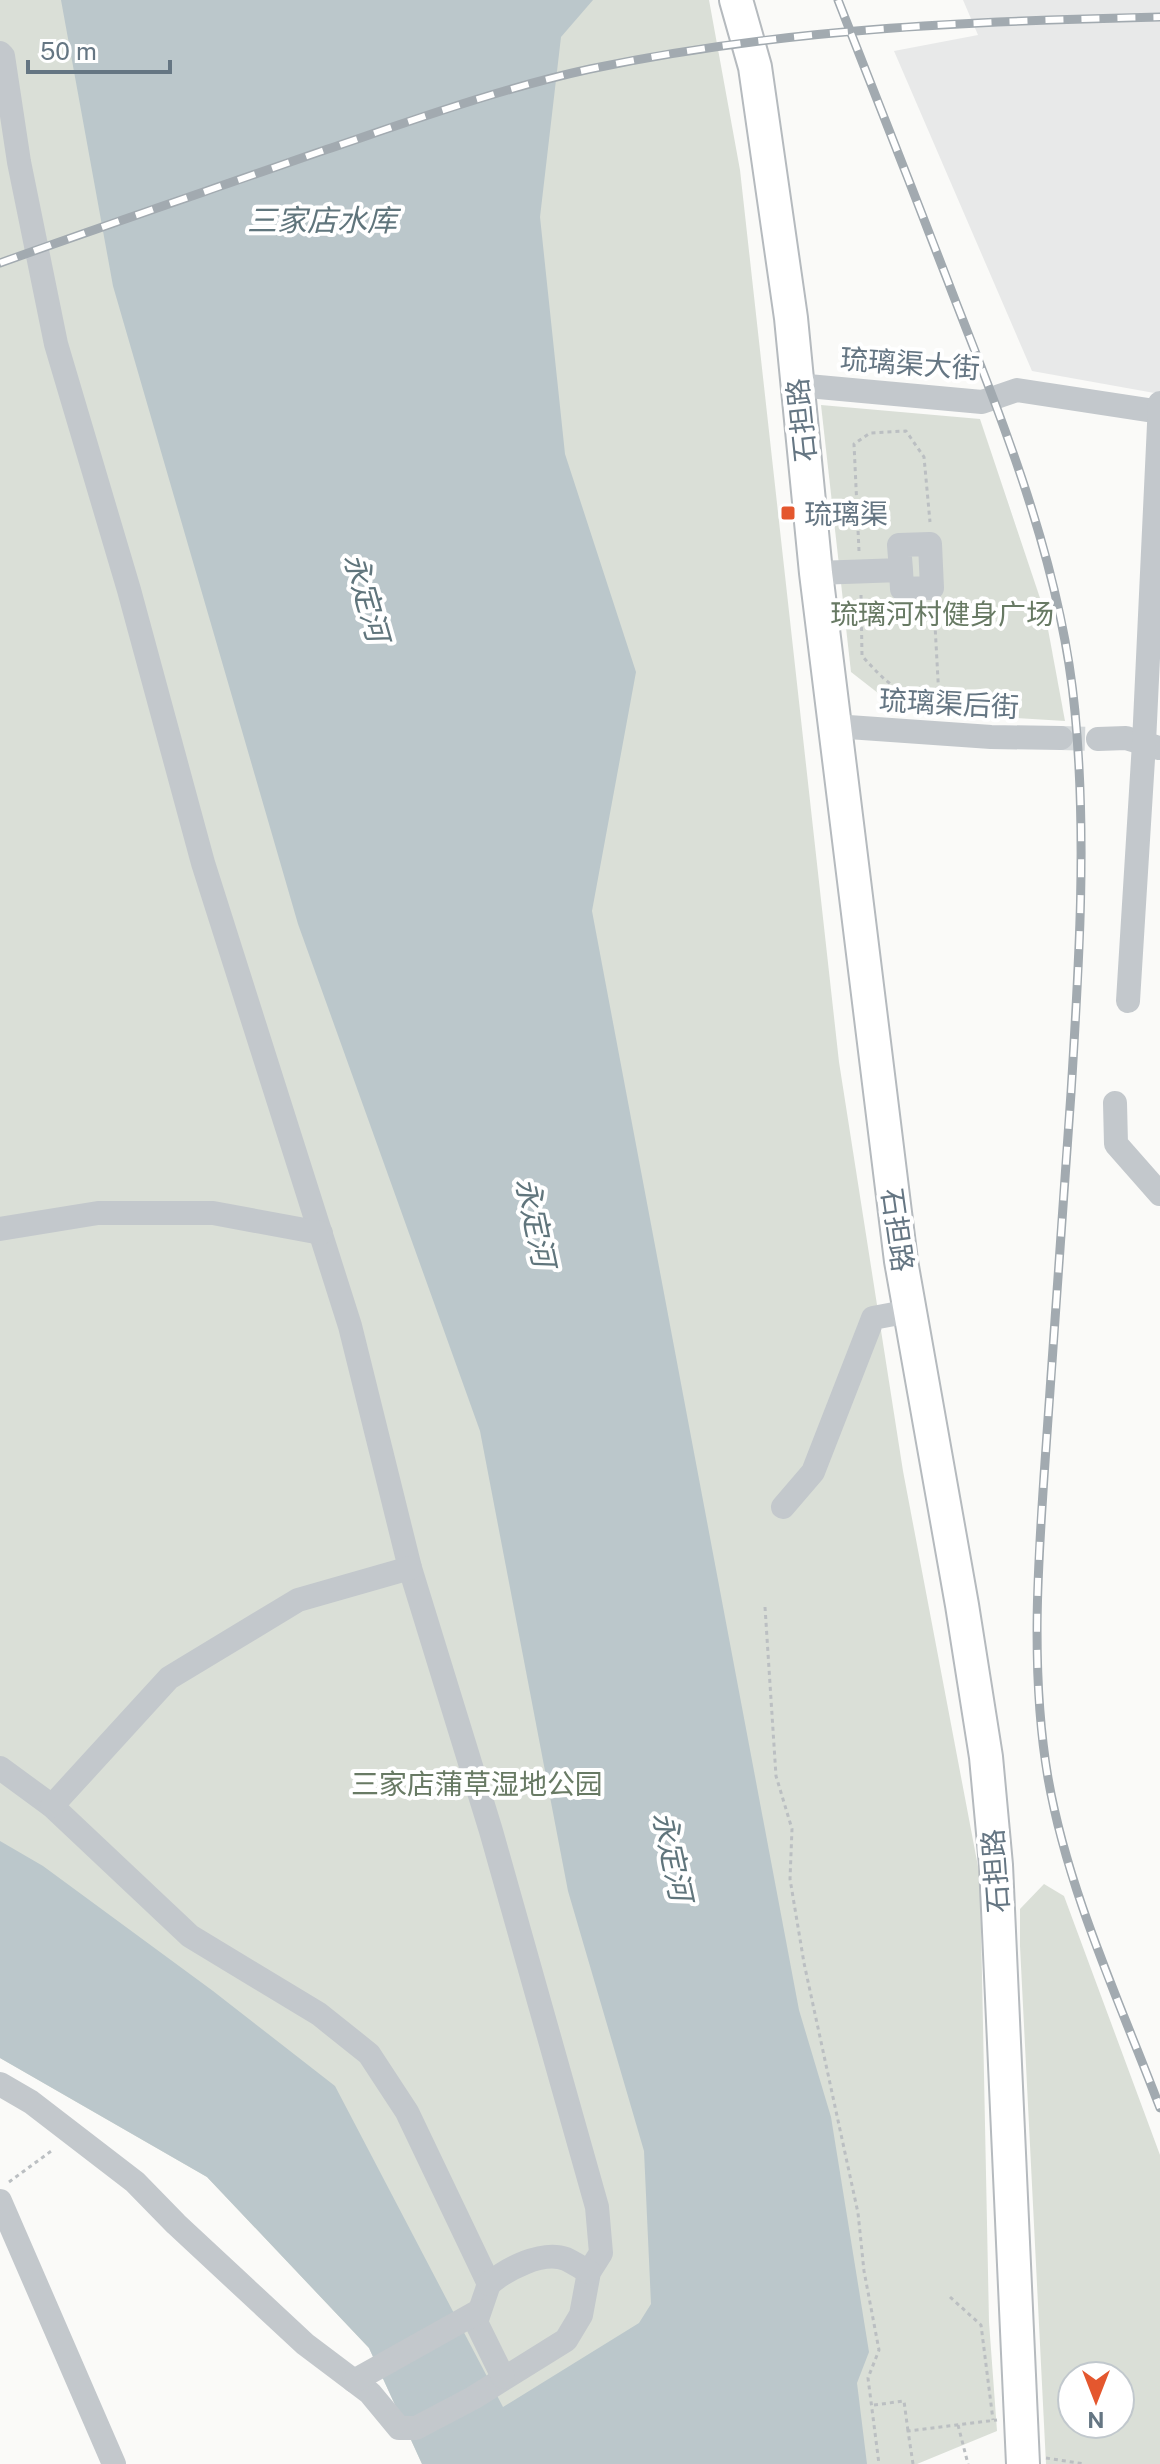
<svg xmlns="http://www.w3.org/2000/svg" width="1160" height="2464" viewBox="0 0 1160 2464" font-family="'Public Sans','Noto Sans SC',sans-serif">
<style>
.built{fill:#e8e9e9}
.green{fill:#dadfd7;fill-rule:evenodd}
.water{fill:#bbc7cb}
.lines{fill:none;stroke-linecap:round;stroke-linejoin:round}
.minor-tunnel{stroke:#d5d9db;stroke-width:24;stroke-dasharray:24 12;stroke-linecap:butt}
.major-casing{stroke:#b5babe;stroke-width:36}
.path{stroke:#bbbfc2;stroke-width:3;stroke-dasharray:4 4;stroke-linecap:butt}
.minor{stroke:#c3c8cc;stroke-width:24}
.major{stroke:#fff;stroke-width:32}
.rail-casing{stroke:#a2aab0;stroke-width:9}
.rail{stroke:#fff;stroke-width:6;stroke-dasharray:18;stroke-linecap:butt}
.poi-dot{fill:#e4572e;stroke:#fff;stroke-width:3}
.labels{text-anchor:middle;dominant-baseline:central;stroke-width:8;stroke-linejoin:round;paint-order:stroke}
.street-label{font-size:28px;fill:#657683;stroke:#fff}
.poi-label{font-size:28px;fill:#657683;stroke:#fff;text-anchor:start}
.park-label{font-size:28px;fill:#687a64;stroke:#fff}
.water-label{font-size:30px;font-style:italic;fill:#60757c;stroke:#fff}
</style>
<rect width="100%" height="100%" fill="#fafaf8"/>
<path class="built" d="M963 0H1160V394L1032 371 894 51 978 35Z"/>
<g class="green">
<path d="M0 0H709L740 170 839 1062 903 1471 980 1877 989 2322 997 2431 917 2464H422L369 2348 207 2177 0 2058Z"/>
<path d="M821 405 980 419 1045 613 1065 721 901 711 851 672Z"/>
<path d="M1044 1884 1064 1896 1160 2155V2464H1046L1020 1946V1909ZM1072 2376H1120V2424H1072Z"/>
</g>
<path class="water" d="M61 0H593L561 37 540 217 565 454 636 672 592 911 799 2010 831 2117 869 2352 857 2383 867 2464H422L369 2348 207 2177 0 2058V1841L43 1866 213 1991 335 2086 503 2407 639 2323 651 2304 644 2151 568 1891 480 1431 298 924 113 286Z"/>
<g class="lines">
<path class="minor-tunnel" d="M1061 738 1098 739"/>
<g class="major-casing">
<path id="major" d="M736 0 755 67 791 318 816 573 901 1261 962 1605 986 1757 996 1865 1023 2464"/>
</g>
<g class="path">
<path d="M859 551 854 444 870 433 906 431 924 457 930 522"/>
<path d="M861 595 862 656C887 683 900 698 939 698L934 607"/>
<path d="M765 1607 776 1776 792 1829 790 1879 804 1963 858 2213 864 2271 879 2350 868 2378 879 2464"/>
<path d="M9 2182 54 2149"/>
<path d="M950 2297 981 2325 993 2420"/>
<path d="M874 2405 904 2401 908 2431"/>
<path d="M958 2425 968 2464"/>
<path d="M1046 2458 1085 2464"/>
<path d="M913 2464 908 2431 997 2420"/>
</g>
<g class="minor">
<path d="M0 53 3 56 19 162 56 344 129 590 203 863 350 1326 410 1568 491 1831 597 2207 601 2253 589 2272 581 2315 566 2340 473 2398 416 2428H399L370 2393 305 2344 176 2224 135 2182 31 2102 0 2084"/>
<path d="M797 385 982 402 1017 390 1160 412"/>
<path d="M816 573 901 570 899 545 930 544 932 588 902 589 901 570"/>
<path d="M834 726 991 737 1061 738"/>
<path d="M1098 739 1126 738 1159 748"/>
<path d="M1128 1001 1144 743 1160 403"/>
<path d="M1115 1103 1116 1144 1160 1194"/>
<path d="M0 1229 98 1213H213L321 1233"/>
<path d="M783 1507 813 1472 873 1318 910 1311"/>
<path d="M0 1768 52 1806 190 1936 319 2014 369 2054 407 2112 489 2284 476 2322 503 2377"/>
<path d="M52 1806 169 1678 298 1600 410 1568"/>
<path d="M0 2201 114 2464"/>
<path d="M489 2284C507 2269 542 2250 566 2259 574 2263 582 2268 589 2272"/>
<path d="M354 2381 479 2311"/>
</g>
<use href="#major" class="major"/>
<g class="rail-casing">
<g id="rail">
<path d="M838 0C878 102 918 203 957 305 1008 435 1062 571 1075 712 1087 839 1079 965 1071 1093 1063 1201 1056 1310 1048 1419 1040 1538 1028 1660 1048 1778 1068 1892 1119 2000 1160 2108"/>
<path d="M0 263C106 225 213 189 319 152 408 122 498 89 590 69 778 29 969 21 1160 17"/>
</g>
</g>
<use href="#rail" class="rail"/>
</g>
<rect class="poi-dot" x="780" y="505" width="16" height="16" rx="4"/>
<g class="labels">
<g class="street-label">
<text transform="translate(910 363) rotate(4)">琉璃渠大街</text>
<text transform="translate(801 420) rotate(-96)">石担路</text>
<text transform="translate(949 703) rotate(3)">琉璃渠后街</text>
<text transform="translate(898 1230) rotate(82)">石担路</text>
<text transform="translate(995 1871) rotate(-94)">石担路</text>
</g>
<g class="poi-label">
<text x="804" y="513">琉璃渠</text>
</g>
<g class="park-label">
<text x="942" y="613">琉璃河村健身广场</text>
<text x="477" y="1783">三家店蒲草湿地公园</text>
</g>
<g class="water-label">
<text x="322" y="220">三家店水库</text>
<text transform="translate(367 597) rotate(74)">永定河</text>
<text transform="translate(536 1222) rotate(78)">永定河</text>
<text transform="translate(673 1856) rotate(78)">永定河</text>
</g>
</g>
<g transform="translate(1096 2400) rotate(180)"><circle r="38" fill="#ffffff" stroke="#c1c8cd" stroke-width="2"/>
<path d="M0-6L14 30L0 20L-14 30Z" fill="#e4572e"/>
<text y="-12" font-size="22" font-weight="bold" text-anchor="middle" fill="#657683">N</text>
</g>
<path d="M28 60v12h142v-12" fill="none" stroke="#657683" stroke-width="4"/>
<text x="40" y="60" font-size="24" fill="#657683" stroke="#ffffff" stroke-width="6" paint-order="stroke">50 m</text>
</svg>
